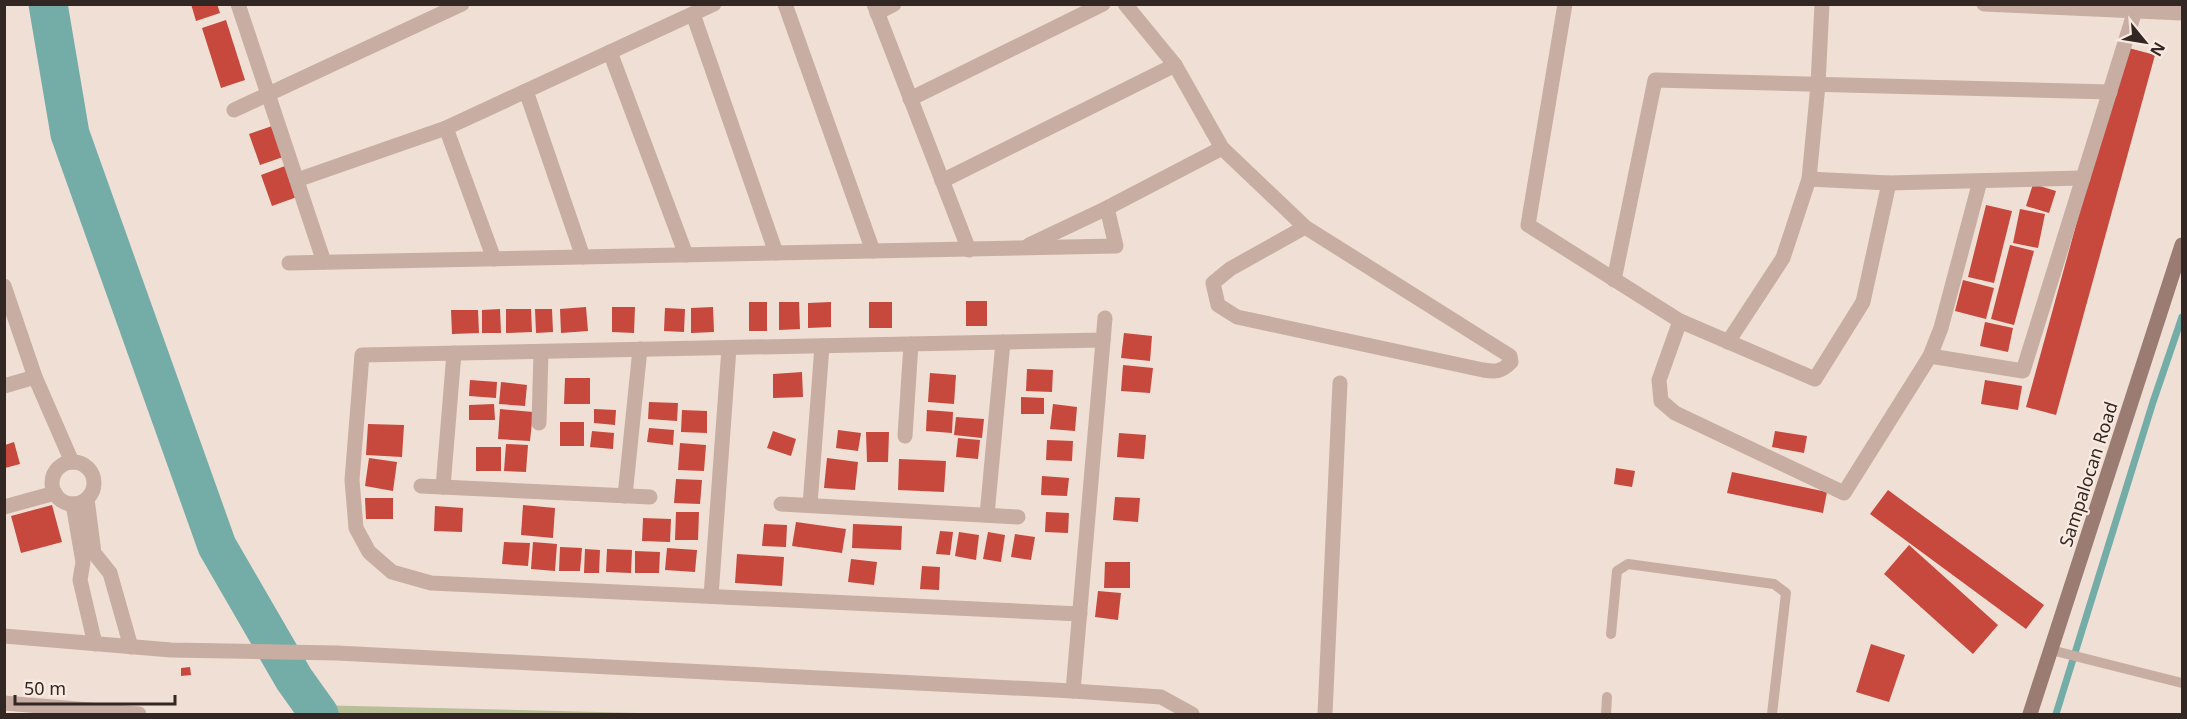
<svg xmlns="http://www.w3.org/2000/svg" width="2187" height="719" viewBox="0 0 2187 719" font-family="'Noto Sans',sans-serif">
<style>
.green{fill:#b8bf96}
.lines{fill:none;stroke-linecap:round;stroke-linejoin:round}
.stream{stroke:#74ada7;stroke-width:7}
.river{stroke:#74ada7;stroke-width:39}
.building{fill:#c7483d}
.service{stroke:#c8ada2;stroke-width:10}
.minor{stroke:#c8ada2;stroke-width:15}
.secondary{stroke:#9b7c73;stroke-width:15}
.labels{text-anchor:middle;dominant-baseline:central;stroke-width:4.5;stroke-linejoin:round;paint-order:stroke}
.street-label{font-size:18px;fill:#332724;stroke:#f9eae1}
</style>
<rect width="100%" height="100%" fill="#f0dfd5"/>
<path class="green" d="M313 705 679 714H319Z"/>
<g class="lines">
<path class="stream" d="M2056 714 2153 402 2182 317"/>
<path class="river" d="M48 4 70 134 217 546 294 679 319 714"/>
</g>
<g class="building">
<path d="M191 4H217L220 13 196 21Z"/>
<path d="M226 20 245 80 221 88 202 28Z"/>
<path d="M2125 47 2155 55 2056 415 2026 407Z"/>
<path d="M272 126 283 157 260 165 249 134Z"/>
<path d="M285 166 297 197 272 206 261 175Z"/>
<path d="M2033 184 2056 191 2049 213 2026 206Z"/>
<path d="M1986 205 2012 211 1994 283 1968 277Z"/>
<path d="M2020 209 2045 214 2038 248 2013 243Z"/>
<path d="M2010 245 2034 251 2014 325 1991 319Z"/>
<path d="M1963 280 1994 288 1986 319 1955 311Z"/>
<rect x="966" y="301" width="21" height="25"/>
<rect x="749" y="302" width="18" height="29"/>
<path d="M779 302H799L800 329 779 330Z"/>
<path d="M831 302V327L808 328V303Z"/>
<rect x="869" y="302" width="23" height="26"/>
<path d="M586 307 588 331 561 333 560 309Z"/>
<path d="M612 307H635L634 333 612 332Z"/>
<path d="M713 307 714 332 691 333V308Z"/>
<path d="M665 308 685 309 684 332 664 331Z"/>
<path d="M500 309 501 333H482V310Z"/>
<path d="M506 309H531L532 332 506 333Z"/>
<path d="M535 309H552L553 332 536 333Z"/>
<path d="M451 310H478L479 333 452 334Z"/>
<path d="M1985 322 2013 328 2008 352 1980 346Z"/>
<path d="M1124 333 1152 336 1150 361 1121 358Z"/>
<path d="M1123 365 1153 368 1150 393 1121 391Z"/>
<path d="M1027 369 1053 370 1052 392 1026 391Z"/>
<path d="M802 372 803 397 773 398V374Z"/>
<path d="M930 373 956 375 954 404 928 402Z"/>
<path d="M565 378H590V404H564Z"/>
<path d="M470 380 497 382 496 398 469 396Z"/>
<path d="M1985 380 2022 386 2018 410 1981 404Z"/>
<path d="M501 382 527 385 525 406 499 404Z"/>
<path d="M1021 397 1044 398V414H1021Z"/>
<path d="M649 402 678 403 677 421 648 419Z"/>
<path d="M494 404 495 420H469V405Z"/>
<path d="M1053 404 1077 407 1075 431 1050 429Z"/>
<path d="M500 409 533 412 530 441 498 439Z"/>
<path d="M594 409 616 410 615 425 594 423Z"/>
<path d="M682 410 707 411V433L681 432Z"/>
<path d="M927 410 953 412 952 433 926 431Z"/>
<path d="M956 417 984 419 982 438 954 435Z"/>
<rect x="560" y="422" width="24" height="24"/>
<path d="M368 424 404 425 402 457 366 455Z"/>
<path d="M649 428 674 430 673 445 647 442Z"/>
<path d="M838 430 861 433 858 451 836 448Z"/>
<path d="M592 431 614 433 613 449 590 447Z"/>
<path d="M773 431 796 439 791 456 767 448Z"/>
<path d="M1775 431 1807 436 1804 453 1772 447Z"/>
<path d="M866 432H889L888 462H867Z"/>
<path d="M1119 433 1146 435 1144 459 1117 457Z"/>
<path d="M958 438 980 440 978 459 956 457Z"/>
<path d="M1047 440 1073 441 1072 461 1046 460Z"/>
<path d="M14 442 20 464 5 468V445Z"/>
<path d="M680 443 706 445 704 471 678 470Z"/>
<path d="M506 444 528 445 526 472 504 471Z"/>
<rect x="476" y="447" width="25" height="24"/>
<path d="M369 458 397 462 393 491 365 486Z"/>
<path d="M827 458 858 462 855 490 824 488Z"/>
<path d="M899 459 946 461 944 492 898 490Z"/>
<path d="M1616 468 1635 471 1632 487 1614 484Z"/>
<path d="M1732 472 1827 492 1823 513 1727 493Z"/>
<path d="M1042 476 1069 478 1067 496 1041 495Z"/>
<path d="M676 479 702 480 700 504 674 503Z"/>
<path d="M1888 490 2044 605 2026 629 1870 514Z"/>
<path d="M1115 497 1140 498 1138 522 1113 520Z"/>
<path d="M365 498H393V519H366Z"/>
<path d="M52 505 62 542 21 553 11 516Z"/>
<path d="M523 505 555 508 553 538 521 535Z"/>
<path d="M435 506 463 508 462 532 434 531Z"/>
<path d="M676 512H699L698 540H675Z"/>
<path d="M1046 512 1069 513 1068 533 1045 532Z"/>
<path d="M643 518 671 519 670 542 642 541Z"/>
<path d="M796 522 846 529 842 553 792 546Z"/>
<path d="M764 524 787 525 786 547 762 546Z"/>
<path d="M853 524 902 526 901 550 852 548Z"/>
<path d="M940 531 953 532 950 555 936 554Z"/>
<path d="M959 532 979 535 976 560 955 556Z"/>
<path d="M988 532 1005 535 1001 562 983 559Z"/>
<path d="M1015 534 1035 537 1031 560 1011 557Z"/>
<path d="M504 542 530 543 528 566 502 564Z"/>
<path d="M533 542 557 544 555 571 531 569Z"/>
<path d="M1909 545 1998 625 1973 654 1884 574Z"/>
<path d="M560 547 582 548 580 571H559Z"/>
<path d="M667 548 697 550 695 572 665 570Z"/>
<path d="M585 549 600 550 599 573H584Z"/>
<path d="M607 549 632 550 631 573 606 572Z"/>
<path d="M635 551 660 552 659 573H635Z"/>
<path d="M737 554 784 557 782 586 735 583Z"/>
<path d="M851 559 877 562 874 585 848 582Z"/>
<path d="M1105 562H1130V588H1104Z"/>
<path d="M922 566 940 567 939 590 920 589Z"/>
<path d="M1098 591 1121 593 1118 620 1095 617Z"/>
<path d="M1871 644 1905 655 1889 702 1856 692Z"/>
<path d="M190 667 191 675 181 676V668Z"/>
</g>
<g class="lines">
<g class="service">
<path d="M1611 634 1617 571 1628 564 1774 584 1786 593 1772 714"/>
<path d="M2051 650 2182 683"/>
<path d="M1606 714 1607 697"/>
</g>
<g class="minor">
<path d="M238 4 324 262"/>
<path d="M785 4 873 251"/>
<path d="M874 4 969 250"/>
<path d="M1125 4 1175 65 1222 148 1305 227 1510 356 1511 362C1501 372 1496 372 1483 370L1237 317 1218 305 1213 283 1230 269 1305 227"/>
<path d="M1565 4 1528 225 1680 321 1815 379 1863 302 1889 183"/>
<path d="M1984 4 2182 13"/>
<path d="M877 13 894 4"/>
<path d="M693 14 776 253"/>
<path d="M610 52 686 255"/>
<path d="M526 91 583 257"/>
<path d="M910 99 1103 4"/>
<path d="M234 110 462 4"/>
<path d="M446 128 494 259"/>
<path d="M1809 179 1889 183 2083 178"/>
<path d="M297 180 446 128 714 4"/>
<path d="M942 181 1175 65"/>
<path d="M1029 245 1107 208 1222 148"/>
<path d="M289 263 1116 246 1107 208"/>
<path d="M1614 280 1655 80 2110 92"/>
<path d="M4 286 35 377 72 462"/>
<path d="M1680 321 1659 380 1661 401 1675 413 1844 493 1930 356 1941 328 1980 181"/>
<path d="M1728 342 1783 258 1809 179 1818 85 1822 4"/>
<path d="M1930 356 2023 371 2137 4"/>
<path d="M4 386 35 377"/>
<path d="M539 423 541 352"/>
<path d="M905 436 911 344"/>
<circle cx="73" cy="483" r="21"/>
<path d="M421 486 650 497"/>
<path d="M443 487 454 353"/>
<path d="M625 496 640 349"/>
<path d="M87 499 94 553 110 573 131 647"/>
<path d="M73 504 83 562 80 580 95 644"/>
<path d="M781 504 1018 517"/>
<path d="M810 505 822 346"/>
<path d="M4 507 55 493"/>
<path d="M987 515 1003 342"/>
<path d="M711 596 729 348"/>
<path d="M1080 614 431 583 392 572 369 552 356 528 352 480 362 355 1103 340"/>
<path d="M4 636 171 650 337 653 1073 691 1161 697 1192 714"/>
<path d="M1073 691 1105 318"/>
<path d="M4 703 139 714"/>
<path d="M1325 714 1340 383"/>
</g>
<path class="secondary" d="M2030 714 2182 245"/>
</g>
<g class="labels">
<g class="street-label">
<text transform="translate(2088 474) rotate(-72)">Sampalocan Road</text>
</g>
</g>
<rect width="2187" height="719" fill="none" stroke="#332724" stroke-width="12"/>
<g transform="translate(2145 42) rotate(120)" stroke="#f9eae1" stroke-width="4.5" paint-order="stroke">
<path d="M0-4.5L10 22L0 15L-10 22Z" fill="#332724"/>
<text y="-9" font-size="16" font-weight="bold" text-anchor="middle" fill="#332724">N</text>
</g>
<path d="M15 695v9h160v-9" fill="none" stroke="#332724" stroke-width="3"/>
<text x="24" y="695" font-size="18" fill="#332724" stroke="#f9eae1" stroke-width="4.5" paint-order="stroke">50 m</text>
</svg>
